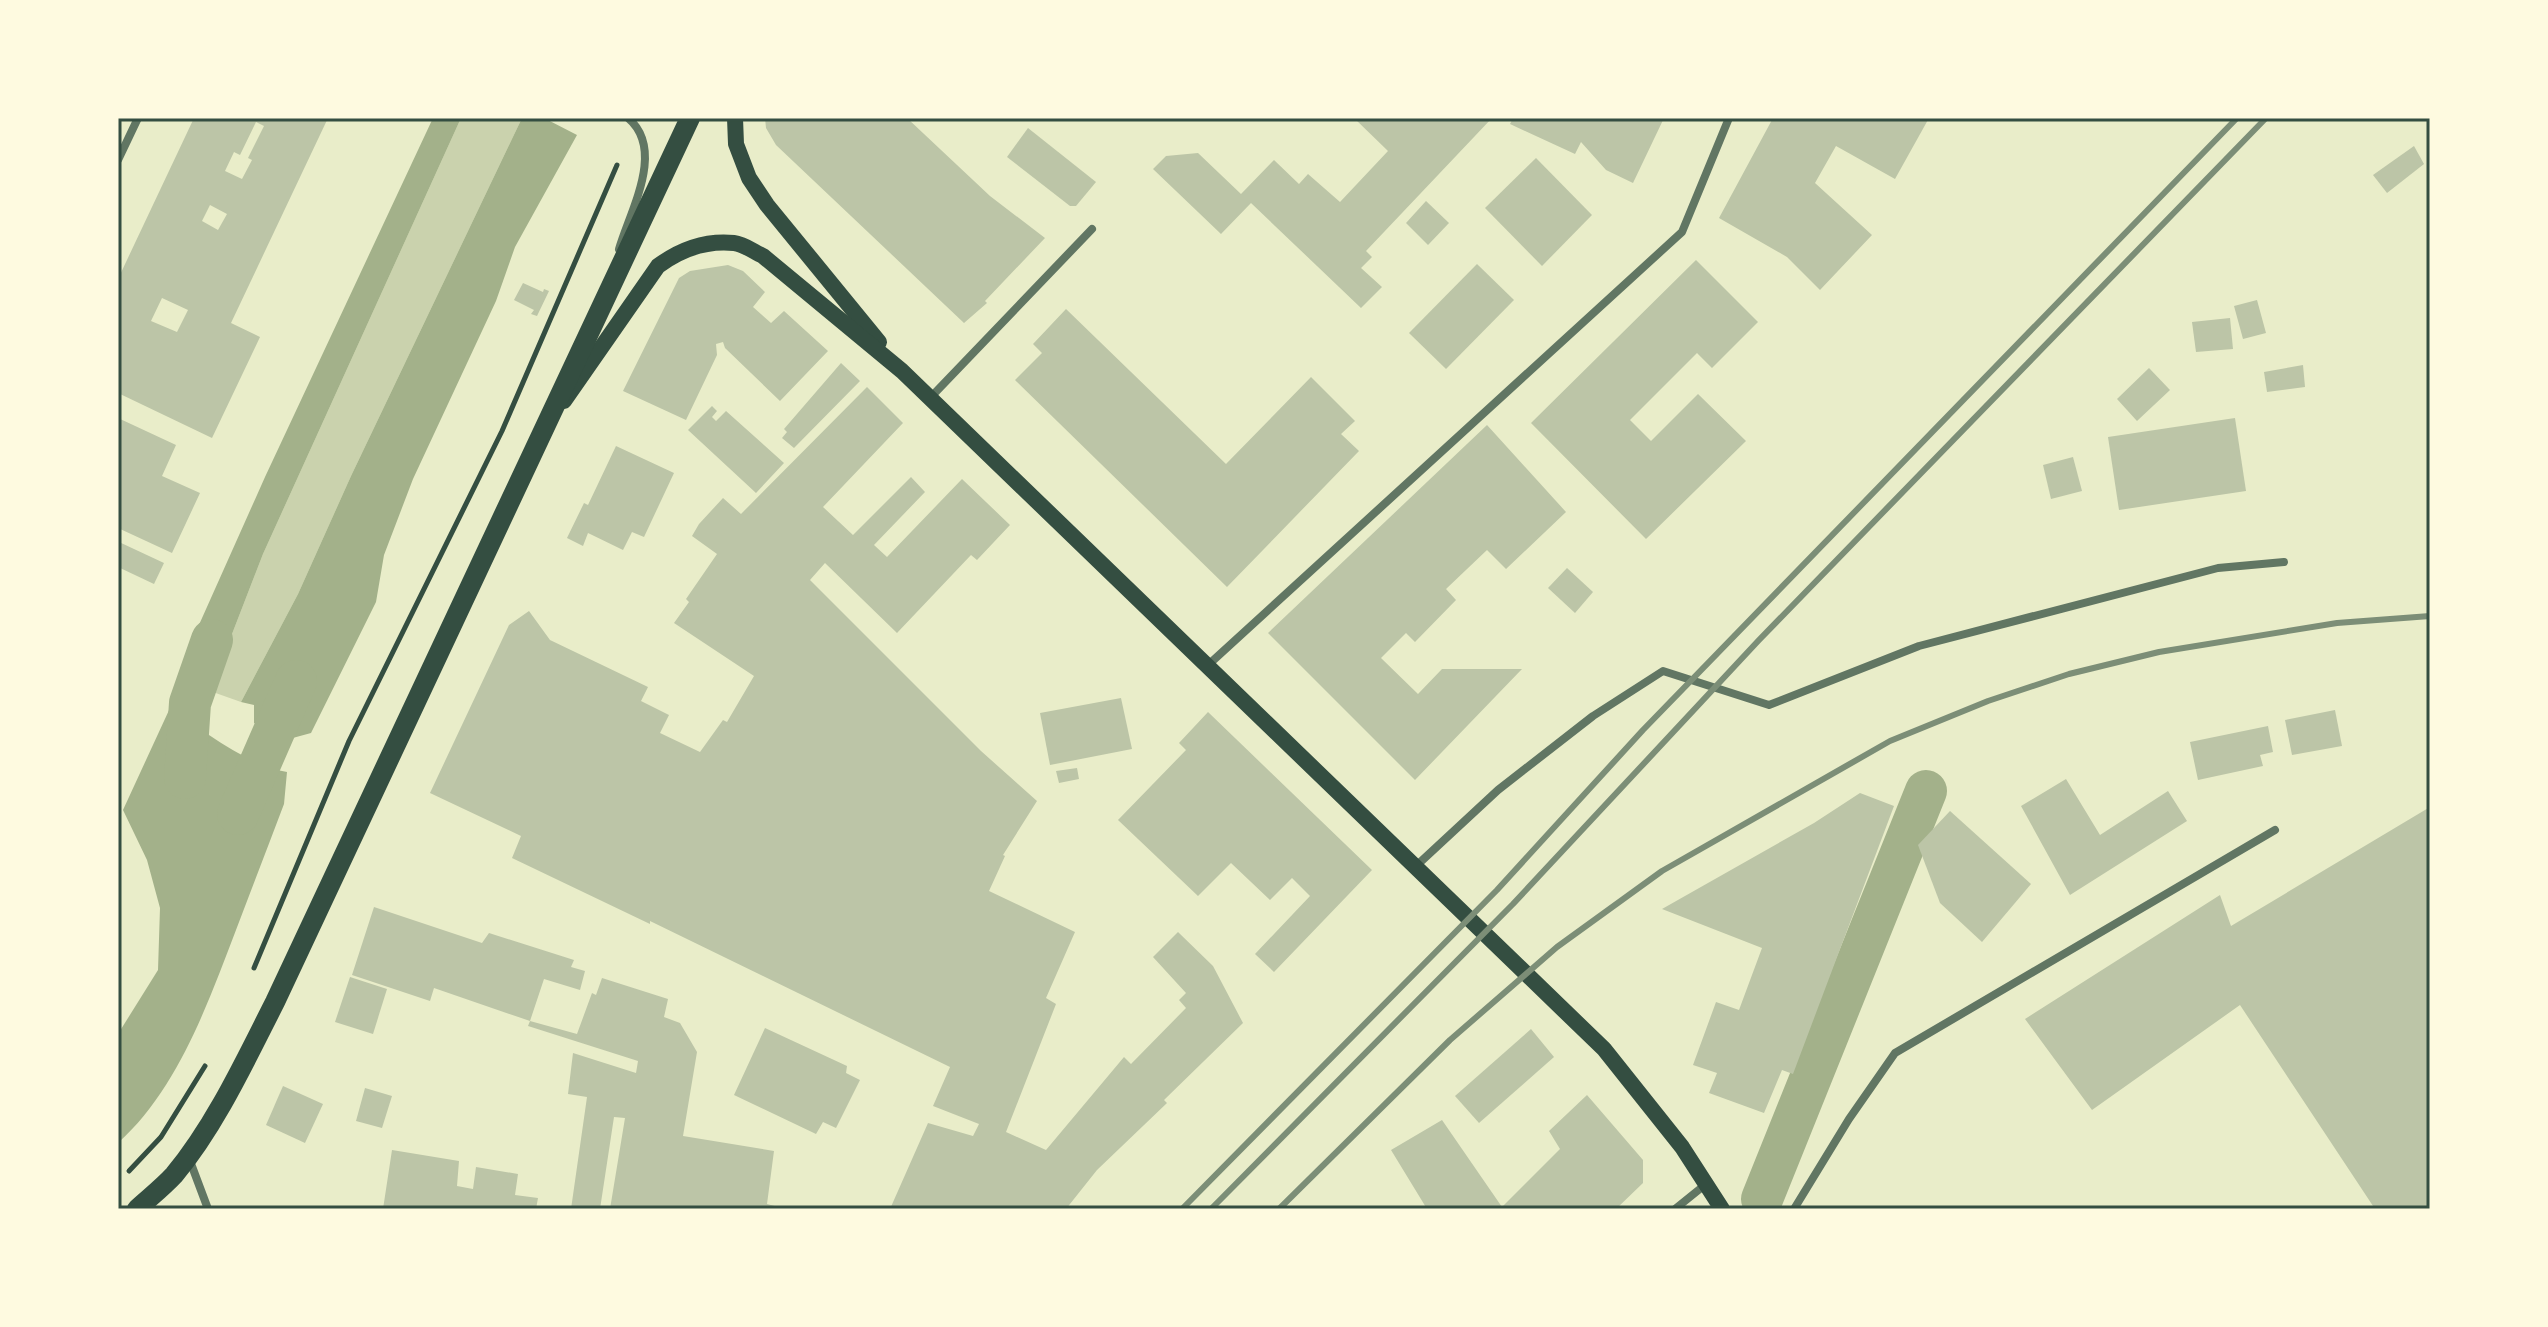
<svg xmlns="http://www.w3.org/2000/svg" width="2548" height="1327" viewBox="0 0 2548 1327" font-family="'Crimson Pro',serif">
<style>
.green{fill:#cad2ad}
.water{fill:#a3b18a}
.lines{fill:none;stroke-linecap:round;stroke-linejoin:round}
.canal{stroke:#a3b18a;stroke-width:42}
.building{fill:#bcc5a7;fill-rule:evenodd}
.path{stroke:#344e41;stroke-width:5}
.minor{stroke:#617663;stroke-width:8}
.secondary{stroke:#344e41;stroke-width:16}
.primary{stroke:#344e41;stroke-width:20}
.rail{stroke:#7c8e77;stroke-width:6}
.neatline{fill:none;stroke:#344e41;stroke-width:3}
</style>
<rect width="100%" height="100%" fill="#e9edc9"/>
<path class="green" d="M461 118H522L351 476 298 594 241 702 210 691 263 554Z"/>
<g class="water">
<path d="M433 118H461L263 554 210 691 203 701 185 690 196 664 190 645 265 477Z"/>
<path d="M522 118H544L577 135 515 247 496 301 413 479 384 555 376 602 311 733 289 739 254 723V705L241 702 298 594 351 476Z"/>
<path d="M170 708C200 729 251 767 287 772L284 804C268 846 252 888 236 930 208 1003 178 1089 118 1143V1034L158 970 160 908 147 860 123 810Z"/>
</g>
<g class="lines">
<g class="canal">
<path d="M185 778 190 703 212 640"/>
<path d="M238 814 296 681"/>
<path d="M1762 1199 1926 791"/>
</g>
</g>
<g class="building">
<path d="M194 118H328L231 323 260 337 212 438 118 393V279ZM256 122 264 126 248 158 252 160 242 179 225 171 234 152 240 155ZM210 205 227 214 218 230 202 221ZM162 298 188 310 177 332 151 321Z"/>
<path d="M765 118H907L990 196 1045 238 985 301 987 303 964 323 776 145 766 128Z"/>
<path d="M1354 118H1492L1366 251 1372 257 1361 268 1382 287 1361 308 1251 203 1221 234 1153 169 1166 156 1198 153 1241 194 1274 160 1299 184 1308 174 1340 202 1388 151Z"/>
<path d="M1513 118H1664L1633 183 1606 170 1581 142 1575 154 1510 124Z"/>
<path d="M1773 118H1929L1895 179 1836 146 1815 183 1872 235 1820 290 1787 257 1719 218Z"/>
<path d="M1028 128 1096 182 1076 206H1070L1007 157Z"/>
<path d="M2414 146 2424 164 2387 193 2373 175Z"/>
<path d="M1536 158 1592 215 1542 266 1485 208Z"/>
<path d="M1426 201 1449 223 1428 245 1406 223Z"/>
<path d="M1696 260 1758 322 1712 368 1697 353 1630 420 1651 441 1698 394 1746 441 1646 539 1531 423Z"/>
<path d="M1477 264 1514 300 1446 369 1409 333Z"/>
<path d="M728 265 743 271 765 292 753 307 771 323 784 311 828 351 780 401 725 348 723 342 716 344 717 355 686 420 623 391 679 278 690 271Z"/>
<path d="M523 283 543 292 544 289 549 291 537 316 531 314 534 310 514 300Z"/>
<path d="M2257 300 2266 333 2243 339 2234 306Z"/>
<path d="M1066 309 1226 464 1311 377 1355 421 1341 434 1359 451 1227 587 1015 380 1042 353 1033 344Z"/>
<path d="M2230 318 2233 349 2196 352 2192 322Z"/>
<path d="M841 363 860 381 794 448 782 438 787 432 784 429Z"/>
<path d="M2303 365 2305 387 2267 392 2264 372Z"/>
<path d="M2149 368 2170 390 2137 421 2117 399Z"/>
<path d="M867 387 903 423 823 507 853 535 911 477 925 492 874 545 887 557 962 479 1010 525 977 560 971 555 897 633 825 563 810 580 981 751 1037 801 1003 855 1005 856 989 891 1075 932 1046 998 1056 1004 1006 1132 1046 1150 1124 1057 1131 1064 1186 1008 1179 1000 1186 993 1153 957 1178 932 1213 966 1243 1023 1164 1100 1167 1103 1097 1170 1066 1209H890L928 1123 973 1136 979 1124 933 1106 950 1067 650 921V924L512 858 521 836 430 793 509 625 529 611 550 640 648 687 641 701 669 715 660 733 700 752 723 720 727 722 754 676 674 623 689 602 686 599 717 554 692 536 699 524 723 498 741 514Z"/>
<path d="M712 406 717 411 712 417 716 421 726 411 784 463 756 493 688 430Z"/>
<path d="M118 418 176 445 162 476 200 493 172 553 118 528Z"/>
<path d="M2235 418 2246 491 2119 510 2108 437Z"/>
<path d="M1487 425 1566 512 1506 569 1487 550 1446 589 1456 600 1415 642 1406 633 1381 658 1418 694 1442 669H1522L1415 780 1268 633Z"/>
<path d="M616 446 674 473 644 537 632 532 623 550 588 533 583 546 567 538 584 503 588 505Z"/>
<path d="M2073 457 2082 491 2051 499 2043 465Z"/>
<path d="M119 542 164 563 154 584 118 567Z"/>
<path d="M1567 568 1593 592 1575 613 1548 588Z"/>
<path d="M1121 698 1132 749 1050 765 1040 713Z"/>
<path d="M2335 710 2342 746 2292 755 2285 720Z"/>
<path d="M1208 712 1372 870 1274 972 1255 954 1310 896 1292 878 1270 900 1231 863 1198 896 1118 820 1186 750 1179 743Z"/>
<path d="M2268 726 2273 752 2260 755 2263 766 2198 780 2190 742Z"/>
<path d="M1077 768 1079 779 1059 783 1056 771Z"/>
<path d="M2066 779 2100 835 2168 791 2187 821 2070 895 2021 806Z"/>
<path d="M1860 793 1894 806 1793 1074 1782 1070 1764 1113 1709 1093 1717 1073 1693 1065 1716 1002 1739 1010 1762 948 1662 909 1814 823Z"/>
<path d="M2430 807V1207L2426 1209H2375L2240 1005 2092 1110 2025 1019 2220 895 2231 926Z"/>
<path d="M1950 811 2031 884 1982 942 1940 903 1918 845Z"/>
<path d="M374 907 482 943 489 933 574 960 571 967 585 971 580 990 544 979 530 1021 434 988 430 1001 352 975Z"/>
<path d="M350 977 387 989 373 1034 335 1022Z"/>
<path d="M602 978 668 999 664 1017 680 1023 697 1052 683 1136 774 1151 767 1204 786 1209H610L625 1118 614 1117 600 1209H571L587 1097 568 1094 573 1053 636 1073 638 1061 528 1026 530 1021 577 1034 592 993 596 995Z"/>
<path d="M765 1028 847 1066 846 1073 860 1080 836 1128 823 1122 816 1134 734 1095Z"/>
<path d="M1531 1029 1554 1057 1479 1123 1455 1096Z"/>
<path d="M283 1086 323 1104 305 1143 266 1125Z"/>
<path d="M365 1088 392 1096 382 1128 356 1121Z"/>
<path d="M1587 1095 1643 1160V1183L1616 1209H1427L1391 1150 1442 1120 1502 1207 1560 1149 1549 1131Z"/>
<path d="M392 1150 459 1161 457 1186 473 1189 476 1167 518 1174 515 1195 538 1198 536 1209H383Z"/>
</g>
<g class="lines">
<g class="path">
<path d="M254 968 349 741 502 431 617 165"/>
<path d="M129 1171 161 1137 205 1066"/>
</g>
<g class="minor">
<path d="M118 160 138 118"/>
<path d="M619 249C630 211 666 150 628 118"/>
<path d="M930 398 1092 229"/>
<path d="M1207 666 1682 232 1729 118"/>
<path d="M1415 867 1498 790 1593 716 1663 671 1769 705 1919 646 2218 568 2284 562"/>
<path d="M190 1161 208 1209"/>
<path d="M1675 1209 1706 1184"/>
<path d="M1794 1209 1849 1119 1895 1053 2275 830"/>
</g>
<g class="secondary">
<path d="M735 118 736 144 749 178 767 205 879 342"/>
<path d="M564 401 658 266C681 249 705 240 734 243 744 244 754 252 763 256L902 371 1604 1049 1682 1147 1722 1209"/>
</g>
<path class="primary" d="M137 1209C149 1198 163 1187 174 1175 215 1126 246 1059 275 1002L690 118"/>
<g class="rail">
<path d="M1182 1209 1497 890 1643 730 2237 118"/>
<path d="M1211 1209 1513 904 1759 640 2266 118"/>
<path d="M1279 1209 1450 1040 1557 947 1662 871 1890 741 1988 701 2069 674 2159 652 2337 623 2430 616"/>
</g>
</g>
<rect width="2548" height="1327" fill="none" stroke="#fefae0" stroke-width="240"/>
<rect x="120" y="120" width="2308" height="1087" class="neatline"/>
</svg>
